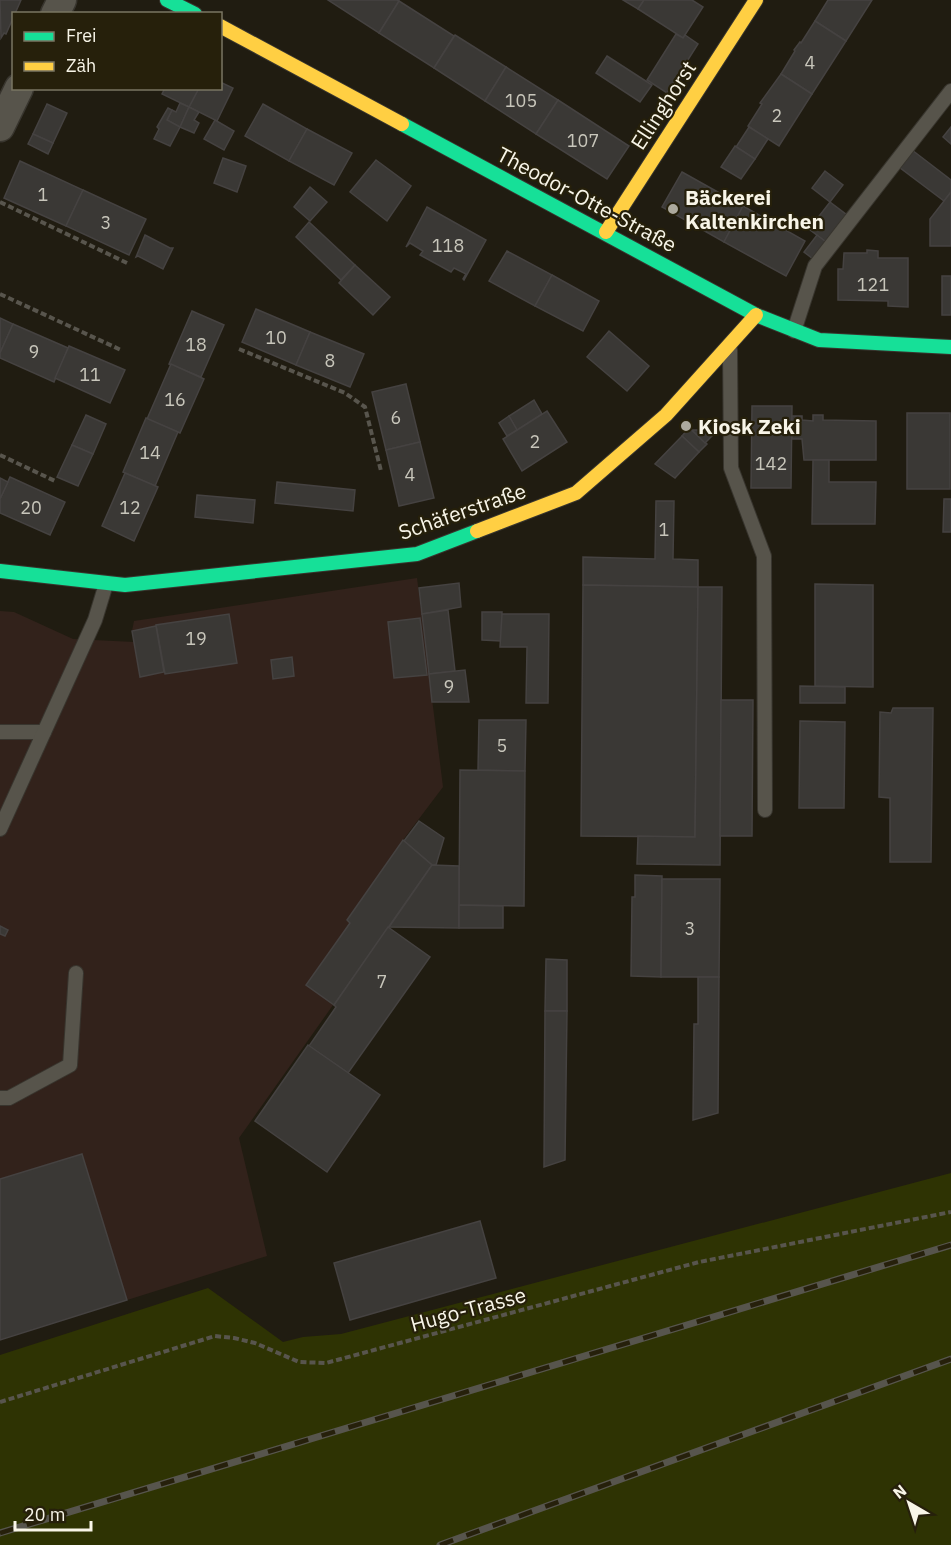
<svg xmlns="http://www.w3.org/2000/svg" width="951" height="1545" viewBox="0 0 951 1545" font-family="'IBM Plex Sans',sans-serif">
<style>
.industrial{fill:#32221b}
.green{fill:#2e3303}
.building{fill:#3a3835;stroke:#454241;stroke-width:1.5}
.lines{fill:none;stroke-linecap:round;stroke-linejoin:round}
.lane-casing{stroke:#38352e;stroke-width:16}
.street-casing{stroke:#38352e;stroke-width:31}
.fast-casing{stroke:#38352e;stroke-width:16}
.slow-casing{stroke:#38352e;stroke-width:16}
.path{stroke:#58554d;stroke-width:4;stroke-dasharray:6 3;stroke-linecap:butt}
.lane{stroke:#57544b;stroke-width:14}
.street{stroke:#57544b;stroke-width:28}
.fast{stroke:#16e098;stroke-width:14}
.slow{stroke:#ffcf43;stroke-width:14}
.rail-casing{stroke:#57554d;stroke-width:7}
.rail{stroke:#26200b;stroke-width:4.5;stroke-dasharray:14;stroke-linecap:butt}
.poi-dot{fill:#aca99d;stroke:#26200b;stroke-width:2}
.labels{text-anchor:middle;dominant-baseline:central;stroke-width:4.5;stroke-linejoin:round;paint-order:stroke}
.number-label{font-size:18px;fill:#c8c6bb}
.street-label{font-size:21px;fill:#f8f5e8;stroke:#26200b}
.poi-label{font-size:21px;font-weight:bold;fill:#f8f5e8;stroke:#26200b;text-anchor:start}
</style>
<rect width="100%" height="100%" fill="#201c11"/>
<path class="industrial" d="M417 578 443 787 403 840 432 865 239 1138 267 1256 0 1340V611L14 612 73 639 134 642 132 631 134 621Z"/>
<path class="green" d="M951 1173V1545H0V1355L208 1288 283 1342 303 1337 341 1334Z"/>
<g class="building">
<path d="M0 0H21L6 34 4 33 1 38Z"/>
<path d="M328 0H397L399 1 379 33Z"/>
<path d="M623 0H644L638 9Z"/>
<path d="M644 0H692L703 7 683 38 638 9Z"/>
<path d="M828 0H872L846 41 815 21Z"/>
<path d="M399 1 454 36 434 68 379 33Z"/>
<path d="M815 21 846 41 812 94 781 74 795 51 794 50 800 42 801 43Z"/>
<path d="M676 34 683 38 685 35 698 44 667 93 647 80Z"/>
<path d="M455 35 506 67 485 101 434 68Z"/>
<path d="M607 56 652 85 640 102 596 73Z"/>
<path d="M506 67 558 100 536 134 485 101Z"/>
<path d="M781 74 812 94 779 146 748 126 762 104 760 103Z"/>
<path d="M220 82 233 88 217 121 189 107 199 88H220Z"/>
<path d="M165 88H199L189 107 162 94Z"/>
<path d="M558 100 629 146 607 179 536 134Z"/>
<path d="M180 103 189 107 180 127 167 120 172 110 176 112Z"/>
<path d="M47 104 67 113 53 143 33 134Z"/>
<path d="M263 104 307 129 289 161 245 136Z"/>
<path d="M189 107 199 112 194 120 199 123 194 133 180 127Z"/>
<path d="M168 108 172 110 167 120 180 127 170 146 154 139 159 129 157 127Z"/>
<path d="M215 120 234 131 224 150 204 139Z"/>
<path d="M749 127 768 139 755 159 736 147Z"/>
<path d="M951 127V144L943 137Z"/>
<path d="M307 129 352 153 334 185 289 161Z"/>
<path d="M33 134 53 143 48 154 28 144Z"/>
<path d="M735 146 755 159 741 179 721 167Z"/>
<path d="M912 150 951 180V192L944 201 899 167Z"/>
<path d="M223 158 246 166 237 192 214 183Z"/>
<path d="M376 160 411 186 387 221 350 192Z"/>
<path d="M20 161 83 190 66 226 4 198Z"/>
<path d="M825 171 843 185 830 202 812 188Z"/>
<path d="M682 172 743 206 724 242 662 207Z"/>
<path d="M310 187 327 202 310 221 294 207Z"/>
<path d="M83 190 146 219 129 255 66 226Z"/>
<path d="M951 192V246H930V219Z"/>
<path d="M830 202 847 215 826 242 809 229Z"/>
<path d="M743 206 805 241 786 276 724 242Z"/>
<path d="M427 207 486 240 464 280 463 279 466 274 454 268 451 272 420 255 423 251 410 243 406 247Z"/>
<path d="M309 222 355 265 341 280 296 237Z"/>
<path d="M145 235 170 248H173L163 269 138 256 136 257Z"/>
<path d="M817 235 826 242 813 259 804 252Z"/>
<path d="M867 250 878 251V258H908V307L888 306V301L838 300V269H843L844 253H867Z"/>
<path d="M507 251 552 275 535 306 489 281Z"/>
<path d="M355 265 390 297 373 315 339 283Z"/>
<path d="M552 275 599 301 583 331 535 306Z"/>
<rect x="942" y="276" width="9" height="39"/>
<path d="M256 309 310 332 296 365 242 342Z"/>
<path d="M192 311 224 325 201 377 169 364Z"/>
<path d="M0 318 13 324 0 353Z"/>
<path d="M13 324 68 348 54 382 0 358V353Z"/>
<path d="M609 331 649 366 627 391 587 357Z"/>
<path d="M310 332 364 354 350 387 296 365Z"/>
<path d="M69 346 125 370 110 403 55 378Z"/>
<path d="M171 364 204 379 180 433 147 419Z"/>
<path d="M406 384 420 442 386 450 372 392Z"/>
<path d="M534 400 542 414 517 430 509 416Z"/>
<path d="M752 406H792L791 488H751Z"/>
<path d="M547 411 567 442 522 471 503 439Z"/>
<rect x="907" y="413" width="43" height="76"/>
<path d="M86 415 106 424 93 454 72 445Z"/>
<path d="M813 415H823V420L876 421V460H804L802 439H792V416H802V420L813 421Z"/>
<path d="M509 416 517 430 507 436 499 423Z"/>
<path d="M146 418 178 432 155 486 123 472Z"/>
<path d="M689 428 707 444 699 452 682 436Z"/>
<path d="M692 430H718L705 443Z"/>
<path d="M682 436 699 452 675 478 655 464Z"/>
<path d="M420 442 434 498 399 506 386 450Z"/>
<path d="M72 445 93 454 78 486 57 477Z"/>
<path d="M813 460H829V482H876L875 524H812Z"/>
<path d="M125 473 158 487 134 541 102 526Z"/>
<path d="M10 477 65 502 50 535 0 513V499Z"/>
<path d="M0 478 8 482 0 499Z"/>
<path d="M277 482 355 490 353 511 275 503Z"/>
<path d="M197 495 255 500 253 523 195 517Z"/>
<path d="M944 499H951V532H943Z"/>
<path d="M656 501H674L673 559 698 560V587L583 585V557L655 559Z"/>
<path d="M459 583 461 607 422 614 419 588Z"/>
<path d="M815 584 873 585V687L815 686Z"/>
<path d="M583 585 698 587 695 837 581 836Z"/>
<path d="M698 587H722L720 865 637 864 638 836 695 837Z"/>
<path d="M448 610 455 671 429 674 422 614Z"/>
<path d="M482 612H502L501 641 482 640Z"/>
<path d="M229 614 237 663 165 674 156 625Z"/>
<path d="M502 614H549L548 703H526L527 647H500Z"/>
<path d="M420 618 427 675 394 678 388 622Z"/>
<path d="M156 626 164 672 140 677 132 631Z"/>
<path d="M292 657 294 676 273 679 271 660Z"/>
<path d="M465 670 469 702H432L429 674Z"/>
<path d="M800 686 845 687V703H800Z"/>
<path d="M721 700H753L752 836H720Z"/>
<path d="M893 708H933L931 862H890V798L879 797 880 712 891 713Z"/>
<path d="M479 720H526L525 771 478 770Z"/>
<path d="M800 721 845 722 844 808H799Z"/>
<path d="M460 770 525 771 524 906 459 905Z"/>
<path d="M419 821 444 838 436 865H432L404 841Z"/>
<path d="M403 840 432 865 334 1005 306 985 350 923 347 920Z"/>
<path d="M432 865 459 866V928L389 927Z"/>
<path d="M635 875 662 876 661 977 631 976 632 897H635Z"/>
<path d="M662 879H720L719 977H661Z"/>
<path d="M459 905 503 906V928H459Z"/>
<path d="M0 926 8 930 5 936 0 934Z"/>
<path d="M388 927 430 957 348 1073 309 1046 336 1007 334 1005Z"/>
<path d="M546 959 567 960V1011H545Z"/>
<path d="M698 977H719L718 1113 693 1120 694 1024H698Z"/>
<path d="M545 1011H567L565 1160 544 1167Z"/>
<path d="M308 1045 380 1095 327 1172 255 1121Z"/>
<path d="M82 1154 127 1300 0 1340V1179Z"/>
<path d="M480 1221 496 1278 350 1320 334 1263Z"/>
</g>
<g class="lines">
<g class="lane-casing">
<g id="lane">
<path d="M794 331 815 266 951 91"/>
<path d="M730 350 731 468 764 556 765 810"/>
<path d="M0 732H44"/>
<path d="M0 829 95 620 106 584"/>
<path d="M0 1098H9L70 1065 76 973"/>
</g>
</g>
<g class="street-casing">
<g id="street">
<path d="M55 14 62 0"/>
<path d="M0 127 19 88"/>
</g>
</g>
<g class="fast-casing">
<g id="fast">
<path d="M167 0 195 14"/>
<path d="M402 124 756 315 819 340 951 347"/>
<path d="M0 571 125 585 417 554 477 531"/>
</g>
</g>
<g class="slow-casing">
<g id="slow">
<path d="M220 26 402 124"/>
<path d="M606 232 756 0"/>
<path d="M477 531 576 493 666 415 756 315"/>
</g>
</g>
<g class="path">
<path d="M0 202 127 263"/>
<path d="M0 294 121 350"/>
<path d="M239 349 345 393 365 407 381 471"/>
<path d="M0 455 55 481"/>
<path d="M0 1402 215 1336 234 1338 255 1343 299 1362 326 1363 699 1262 951 1212"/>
</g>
<use href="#lane" class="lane"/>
<use href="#street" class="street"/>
<use href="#fast" class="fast"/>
<use href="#slow" class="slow"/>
<g class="rail-casing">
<g id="rail">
<path d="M0 1533 951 1245"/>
<path d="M440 1545 951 1359"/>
</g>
</g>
<use href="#rail" class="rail"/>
</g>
<g class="poi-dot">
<circle cx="673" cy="209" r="6"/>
<circle cx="686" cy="426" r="6"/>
</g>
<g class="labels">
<g class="number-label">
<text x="810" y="62">4</text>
<text x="521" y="100">105</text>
<text x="777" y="115">2</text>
<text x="583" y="140">107</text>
<text x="43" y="194">1</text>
<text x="106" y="222">3</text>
<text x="448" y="245">118</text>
<text x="873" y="284">121</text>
<text x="276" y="337">10</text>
<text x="196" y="344">18</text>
<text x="34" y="351">9</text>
<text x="330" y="360">8</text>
<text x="90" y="374">11</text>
<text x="175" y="399">16</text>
<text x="396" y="417">6</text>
<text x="535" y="441">2</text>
<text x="150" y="452">14</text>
<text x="771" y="463">142</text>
<text x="410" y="474">4</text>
<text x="31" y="507">20</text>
<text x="130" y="507">12</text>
<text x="664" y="529">1</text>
<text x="196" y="638">19</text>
<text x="449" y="686">9</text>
<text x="502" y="745">5</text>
<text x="690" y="928">3</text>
<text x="382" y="981">7</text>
</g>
<g class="street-label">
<text transform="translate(663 105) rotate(-57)">Ellinghorst</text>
<text transform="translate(587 199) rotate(28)">Theodor-Otte-Straße</text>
<text transform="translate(462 511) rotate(-19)">Schäferstraße</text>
<text transform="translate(468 1309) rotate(-15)">Hugo-Trasse</text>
</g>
<g class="poi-label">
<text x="685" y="197">Bäckerei<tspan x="685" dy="24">Kaltenkirchen</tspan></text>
<text x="698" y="426">Kiosk Zeki</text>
</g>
</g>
<rect x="12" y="12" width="210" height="78" fill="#26200b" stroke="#7a7563" stroke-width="1.5"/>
<rect x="24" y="32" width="30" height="9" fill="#16e098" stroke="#7a7563" stroke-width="1.5"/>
<text x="66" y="42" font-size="18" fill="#f8f5e8">Frei</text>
<rect x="24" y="62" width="30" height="9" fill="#ffcf43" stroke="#7a7563" stroke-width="1.5"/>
<text x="66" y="72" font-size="18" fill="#f8f5e8">Zäh</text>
<g transform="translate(909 1503) rotate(321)" stroke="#26200b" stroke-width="4.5" paint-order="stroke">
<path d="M0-4.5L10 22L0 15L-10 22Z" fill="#f8f5e8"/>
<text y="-9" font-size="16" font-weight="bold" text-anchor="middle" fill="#f8f5e8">N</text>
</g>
<path d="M15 1521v9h76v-9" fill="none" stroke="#f8f5e8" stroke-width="3"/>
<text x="24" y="1521" font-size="18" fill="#f8f5e8" stroke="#26200b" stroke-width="4.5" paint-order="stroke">20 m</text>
</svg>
